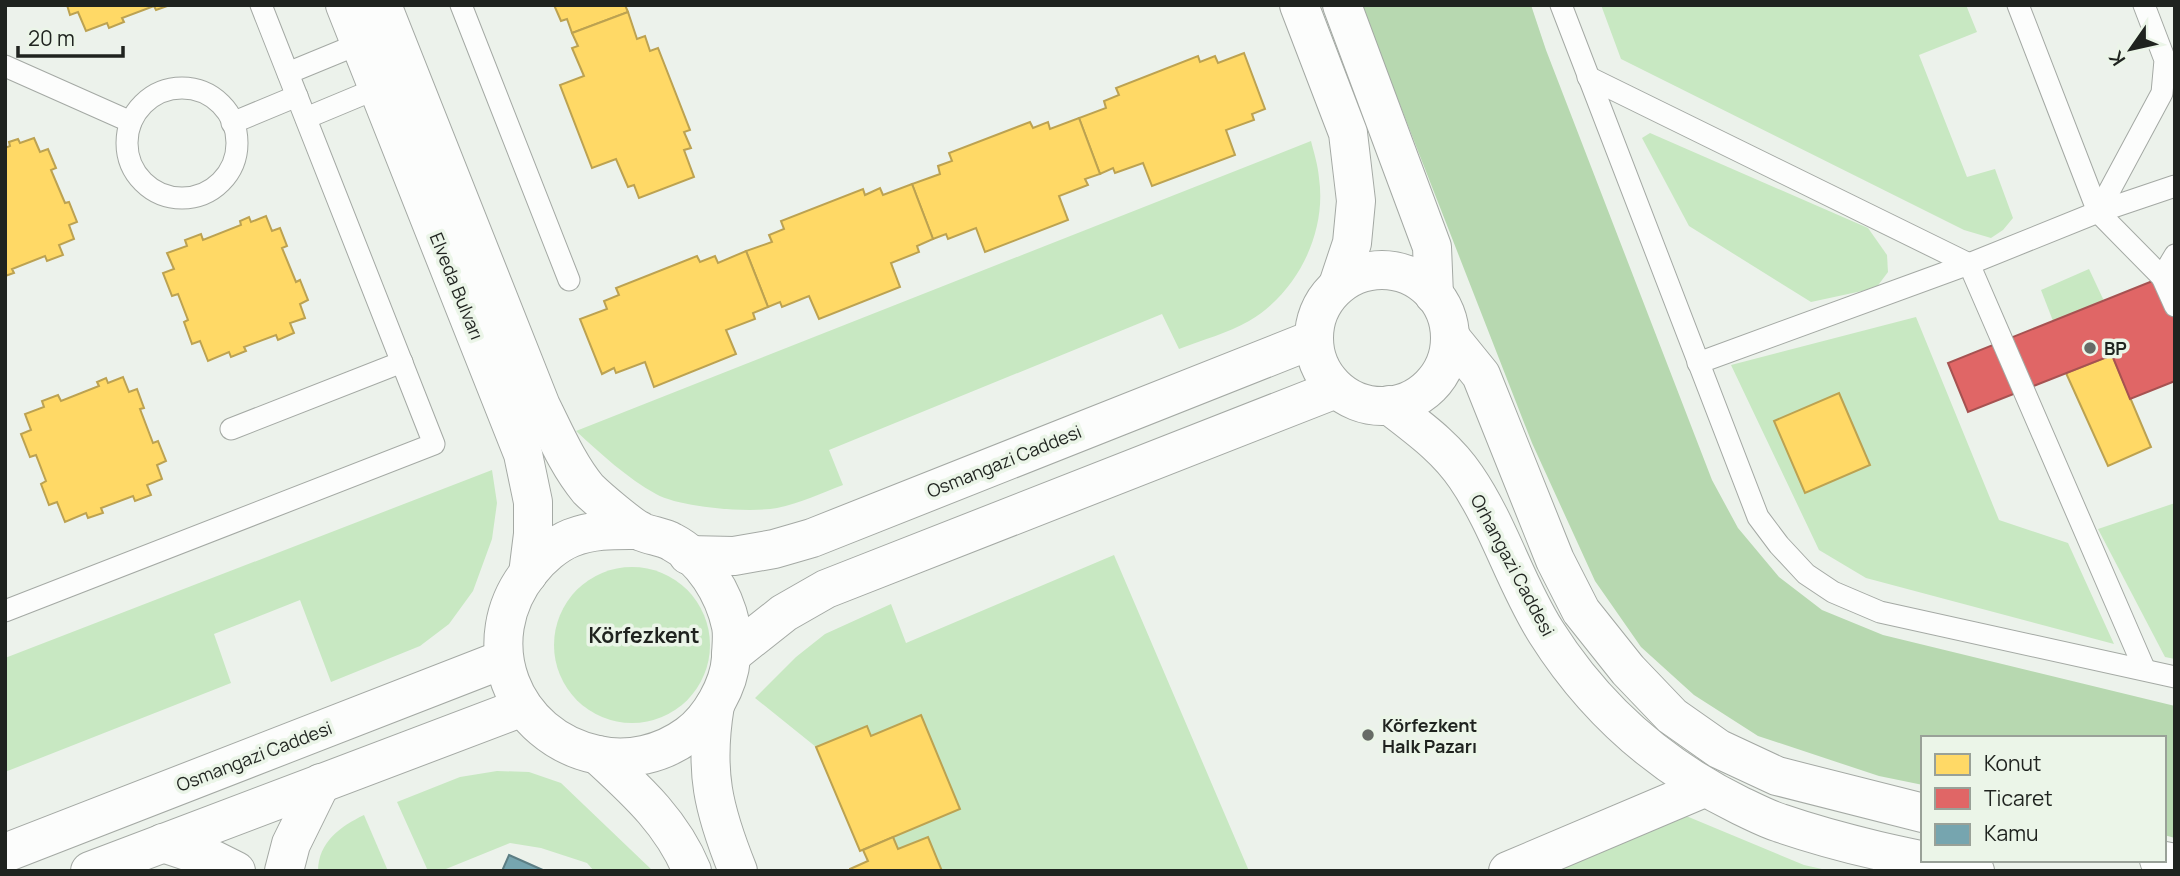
<svg xmlns="http://www.w3.org/2000/svg" width="2180" height="876" viewBox="0 0 2180 876" font-family="Manrope,sans-serif">
<style>
.green{fill:#c8e8c2}
.forest{fill:#b7d8b0}
.homes{fill:#ffd966;stroke:#bca251;stroke-width:2}
.shops{fill:#e06666;stroke:#a65251;stroke-width:2}
.public{fill:#76a5af;stroke:#5c7e84;stroke-width:2}
.lines{fill:none;stroke-linecap:round;stroke-linejoin:round}
.service-casing{stroke:#a4a9a4;stroke-width:23}
.minor-casing{stroke:#a4a9a4;stroke-width:40}
.tertiary-casing{stroke:#a4a9a4;stroke-width:40}
.secondary-casing{stroke:#a4a9a4;stroke-width:40}
.service{stroke:#fcfdfc;stroke-width:21}
.minor{stroke:#fcfdfc;stroke-width:38}
.tertiary{stroke:#fcfdfc;stroke-width:38}
.secondary{stroke:#fcfdfc;stroke-width:38}
.poi-dot{fill:#676b66;stroke:#ebf5e8;stroke-width:2.5}
.labels{text-anchor:middle;dominant-baseline:central;stroke-width:7;stroke-linejoin:round;paint-order:stroke}
.street-label{font-size:18px;fill:#1f231f;stroke:#ebf5e8}
.poi-label{font-size:18px;font-weight:bold;fill:#1f231f;stroke:#ebf5e8;text-anchor:start}
.quarter-label{font-size:21px;font-weight:bold;fill:#1f231f;stroke:#ebf5e8}
</style>
<rect width="100%" height="100%" fill="#ecf2eb"/>
<g class="green">
<path d="M1601 5H1966L1977 32 1919 55 1967 177 1995 169 2013 218 2003 230 1991 238 1964 230 1621 59Z"/>
<path d="M1650 133 1868 228 1887 255 1888 272 1876 288 1811 302 1689 226 1642 138Z"/>
<path d="M1311 141C1314 153 1318 165 1319 178 1327 233 1297 293 1249 321 1228 333 1202 340 1179 349L1162 314 829 450 843 485C822 493 800 503 777 508 750 513 681 508 656 494 627 478 601 454 576 431Z"/>
<path d="M2089 269 2104 301 2053 321 2041 290Z"/>
<path d="M1916 317 1999 520 2068 543 2114 644 1866 578 1819 550 1731 365Z"/>
<path d="M492 470 497 503 492 539 473 591 449 624 420 646 331 682 300 600 214 634 231 683 5 772V658Z"/>
<path d="M2175 503V659L2165 657 2098 529Z"/>
<path d="M1114 555 1249 871H942L928 837 898 849 893 837 960 809 921 715 871 736 866 726 816 747 755 698 796 657 825 634 891 604 906 643Z"/>
<circle cx="632" cy="645" r="78"/>
<path d="M497 771 529 772 561 783 653 871H594L587 863 541 848 510 843 441 871H428L397 802 460 777Z"/>
<path d="M1679 813 1804 865 1831 871H1553Z"/>
<path d="M364 815 388 871H318C318 842 341 826 364 815Z"/>
</g>
<path class="forest" d="M1361 5H1531L1546 50 1712 480 1738 528 1779 577 1822 610 1883 635 2175 706V838L2164 835V738H1923V785L1879 776 1758 736 1694 695 1641 647 1595 581 1532 443Z"/>
<g class="homes">
<path d="M67 5H170L156 10 154 6 122 18 124 22 109 28 107 23 86 31 78 12 70 15Z"/>
<path d="M554 5H625L628 12 572 33 567 19 561 21Z"/>
<path d="M628 12 637 39 645 36 650 51 658 48 690 130 684 132 691 148 684 150 694 177 639 198 634 185 628 187 616 159 592 168 560 85 584 76 572 48 578 46 572 33Z"/>
<path d="M1244 53 1265 109 1252 114 1254 120 1226 130 1235 155 1152 186 1143 163 1115 173 1113 168 1100 174 1079 118 1106 108 1104 101 1119 95 1116 88 1198 56 1200 62 1215 56 1218 63Z"/>
<path d="M1079 118 1100 174 1085 179 1088 185 1059 196 1068 220 985 252 976 228 948 239 946 234 933 239 912 184 940 174 938 166 952 161 949 153 1030 122 1033 128 1048 122 1050 129Z"/>
<path d="M34 138 40 152 48 149 56 168 51 170 65 203 69 202 77 222 69 225 74 239 59 245 63 255 47 261 45 256 12 269 14 273 5 276V148L10 146 9 142 18 139 20 143Z"/>
<path d="M912 184 933 239 917 246 919 252 891 263 900 287 819 319 809 296 782 307 780 302 768 307 746 251 772 242 769 235 784 229 781 221 863 189 865 195 880 188 883 195Z"/>
<path d="M266 216 272 231 280 228 287 246 282 248 296 282 300 280 308 300 300 304 305 318 290 323 294 333 278 340 276 335 244 347 246 351 231 357 229 352 208 361 200 341 192 344 184 322 188 320 178 294 172 296 163 273 174 269 167 253 187 246 185 240 201 234 203 240 241 225 240 221 249 217 251 222Z"/>
<path d="M746 251 768 307 753 313 755 319 726 330 736 354 654 387 645 362 616 373 614 368 602 374 580 319 607 309 604 301 619 295 616 288 697 256 700 262 715 256 718 263Z"/>
<path d="M2112 355 2151 447 2108 466 2066 373Z"/>
<path d="M123 377 129 392 137 389 144 408 140 409 153 443 158 441 166 461 157 465 162 479 147 485 151 495 135 501 133 496 101 508 103 513 88 518 86 513 65 522 57 502 49 505 41 484 46 481 36 455 30 457 21 434 31 430 25 414 44 407 42 401 58 395 61 401 99 386 97 382 106 378 108 383Z"/>
<path d="M1839 393 1870 465 1805 493 1774 421Z"/>
<path d="M921 715 960 809 860 851 816 747 867 726 871 736Z"/>
<path d="M893 837 898 849 928 837 942 871H850V869L868 861 863 850Z"/>
</g>
<path class="shops" d="M2175 272V381L2130 399 2112 355 1968 412 1948 363Z"/>
<path class="public" d="M509 855 545 871H502Z"/>
<g class="lines">
<g class="service-casing">
<g id="service">
<path d="M461 5 569 280"/>
<path d="M1561 5 1758 517 1779 545 1806 574 1833 592 1880 612 2175 677"/>
<path d="M2018 5 2098 212 2162 277"/>
<path d="M5 66 131 122"/>
<path d="M288 73 361 43"/>
<path d="M1588 77 1969 264 2144 668"/>
<circle cx="182" cy="143" r="55"/>
<path d="M306 118 378 88"/>
<path d="M232 123 297 96"/>
<path d="M2098 212 2162 93 2165 60 2144 5"/>
<path d="M2175 255 2162 277 2175 306"/>
<path d="M1698 363 1969 264 2098 212 2175 186"/>
<path d="M231 429 402 362"/>
<path d="M5 611 434 444 261 5"/>
</g>
</g>
<g class="minor-casing">
<g id="minor">
<path d="M1299 5 1348 133 1356 201 1352 243 1338 285"/>
<path d="M1342 5 1432 247 1434 295"/>
<circle cx="1382" cy="338" r="68"/>
<path d="M1451 338 1481 375 1555 560 1581 611 1628 670 1672 716 1719 749 1777 776 1923 813"/>
<path d="M1389 405C1417 427 1446 447 1466 477 1499 525 1515 583 1546 632 1594 708 1661 767 1741 806 1754 812 1767 819 1780 823 1844 845 1909 858 1975 871"/>
<path d="M688 555 734 556 774 549 812 538 1314 339"/>
<path d="M731 655 784 613 826 589 1336 389"/>
<path d="M163 843 214 860 236 871"/>
<path d="M2159 860 2175 863"/>
<path d="M284 871 291 844 321 783"/>
<path d="M1508 871 1704 788"/>
</g>
</g>
<g class="tertiary-casing">
<g id="tertiary">
<path d="M5 853 504 659"/>
<path d="M90 871 523 707"/>
</g>
</g>
<g class="secondary-casing">
<g id="secondary">
<path d="M345 5 523 454 533 502V534L528 574"/>
<path d="M382 5 541 406C555 434 568 465 588 489 597 498 631 527 642 532 652 536 663 537 672 542 703 558 724 593 731 626 733 636 731 648 731 658 729 686 710 719 688 735 662 754 628 762 598 755 511 737 474 640 530 571 540 558 556 544 571 538 594 529 615 530 639 530"/>
<path d="M715 705C704 771 713 809 738 871"/>
<path d="M598 755C636 790 672 822 692 871"/>
</g>
</g>
<use href="#service" class="service"/>
<use href="#minor" class="minor"/>
<use href="#tertiary" class="tertiary"/>
<use href="#secondary" class="secondary"/>
</g>
<g class="poi-dot">
<circle cx="2090" cy="348" r="7"/>
<circle cx="1368" cy="735" r="7"/>
</g>
<g class="labels">
<g class="street-label">
<text transform="translate(457 286) rotate(68)">Elveda Bulvarı</text>
<text transform="translate(1004 461) rotate(-22)">Osmangazi Caddesi</text>
<text transform="translate(1513 565) rotate(62)">Orhangazi Caddesi</text>
<text transform="translate(254 756) rotate(-21)">Osmangazi Caddesi</text>
</g>
<g class="poi-label">
<text x="2104" y="348">BP</text>
<text x="1382" y="725">Körfezkent<tspan x="1382" dy="21">Halk Pazarı</tspan></text>
</g>
<g class="quarter-label">
<text x="644" y="635">Körfezkent</text>
</g>
</g>
<rect width="2180" height="876" fill="none" stroke="#1f231f" stroke-width="14"/>
<rect x="1921" y="736" width="245" height="126" fill="#ebf5e8" stroke="#99a198" stroke-width="2"/>
<rect x="1935" y="754" width="35" height="21" fill="#ffd966" stroke="#99a198" stroke-width="2"/>
<text x="1984" y="771" font-size="21" fill="#1f231f">Konut</text>
<rect x="1935" y="788" width="35" height="21" fill="#e06666" stroke="#99a198" stroke-width="2"/>
<text x="1984" y="806" font-size="21" fill="#1f231f">Ticaret</text>
<rect x="1935" y="824" width="35" height="21" fill="#76a5af" stroke="#99a198" stroke-width="2"/>
<text x="1984" y="841" font-size="21" fill="#1f231f">Kamu</text>
<g transform="translate(2131 49) rotate(236)" stroke="#ebf5e8" stroke-width="5" paint-order="stroke">
<path d="M0-5L12 26L0 18L-12 26Z" fill="#1f231f"/>
<text y="-10" font-size="19" font-weight="bold" text-anchor="middle" fill="#1f231f">K</text>
</g>
<path d="M18 46v10h105v-10" fill="none" stroke="#1f231f" stroke-width="3.5"/>
<text x="28" y="46" font-size="21" fill="#1f231f" stroke="#ebf5e8" stroke-width="5" paint-order="stroke">20 m</text>
</svg>
